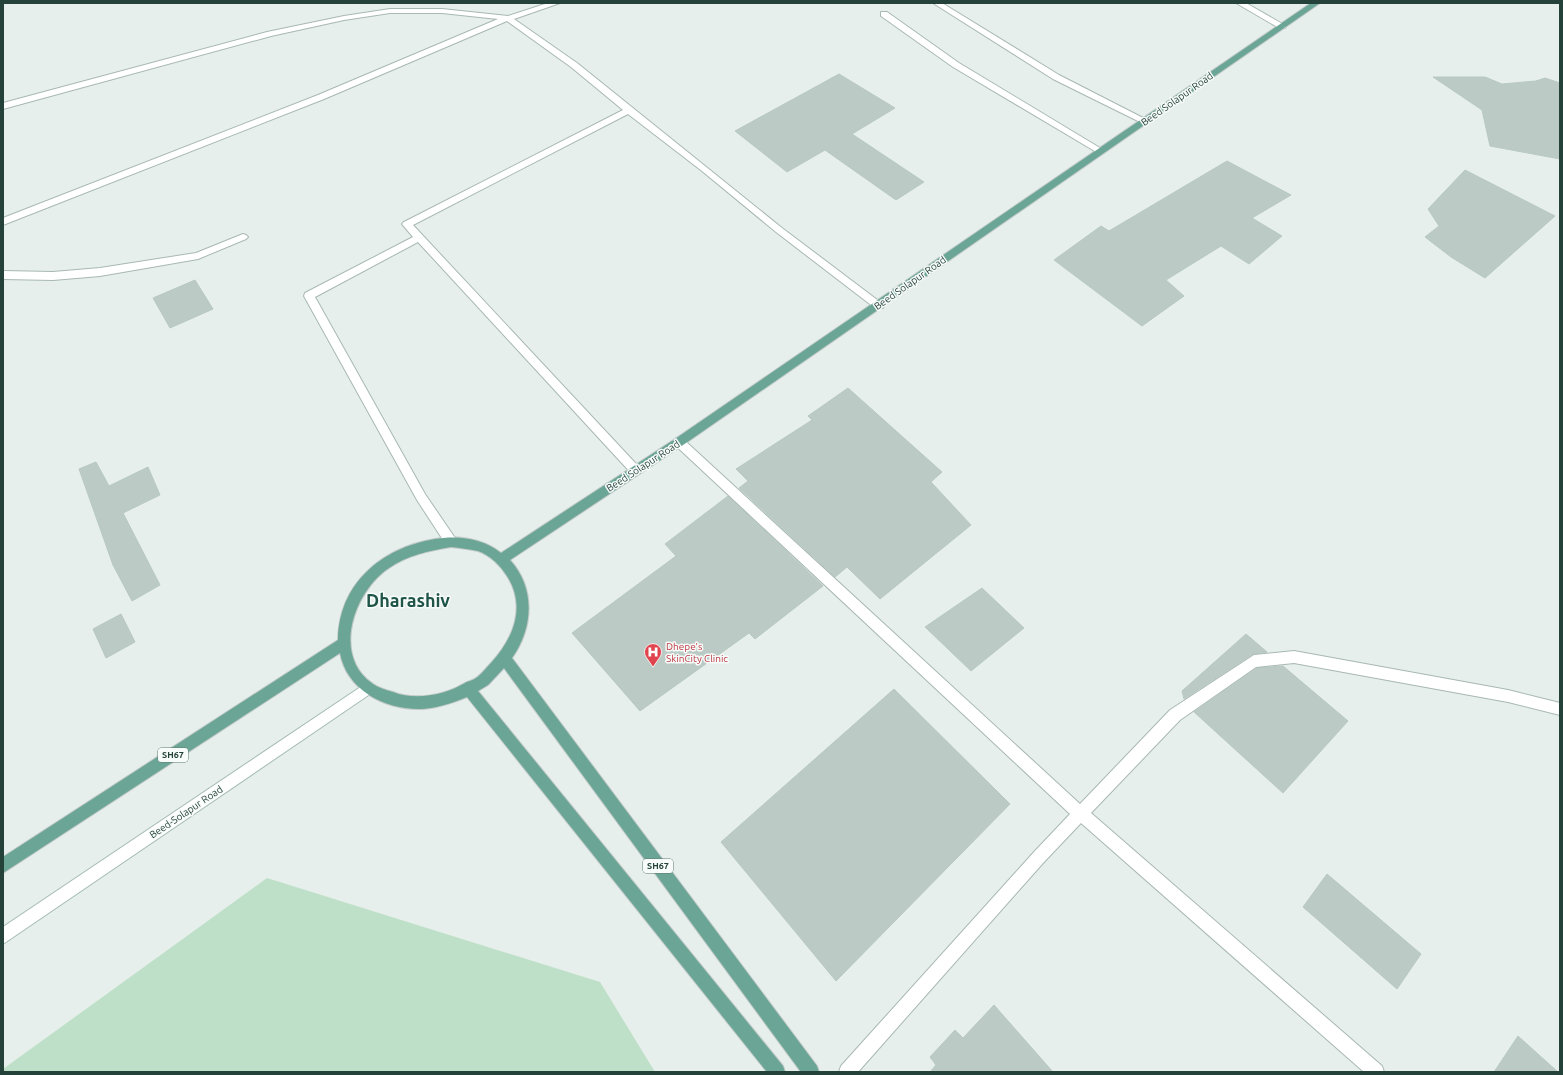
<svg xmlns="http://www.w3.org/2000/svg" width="1563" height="1075" viewBox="0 0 1563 1075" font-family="Ubuntu,sans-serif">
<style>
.green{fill:#bfe0c8}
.building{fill:#bbcac4;stroke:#b8c9c2}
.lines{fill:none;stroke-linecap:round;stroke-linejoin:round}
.minor-casing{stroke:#a8b8b2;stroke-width:2}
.secondary-casing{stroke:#a4bbb3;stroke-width:2}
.primary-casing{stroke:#c2cac8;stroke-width:2}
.minor{fill:#fff;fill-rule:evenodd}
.secondary{fill:#fff;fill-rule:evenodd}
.primary{fill:#6aa596;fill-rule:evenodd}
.labels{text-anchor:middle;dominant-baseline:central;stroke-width:3;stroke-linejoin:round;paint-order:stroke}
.shield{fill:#f7fbf9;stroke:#637a73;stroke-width:1}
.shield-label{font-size:9px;font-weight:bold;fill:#24423a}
.street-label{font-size:10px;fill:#24423a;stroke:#f7fbf9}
.health-label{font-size:10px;fill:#be3a42;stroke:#f7fbf9;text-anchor:start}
.town-label{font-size:18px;font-weight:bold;fill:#1f5548;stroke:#f7fbf9}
</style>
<rect width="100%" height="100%" fill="#e6efeb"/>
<path class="green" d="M267 878 600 982 655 1072H3V1069Z"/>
<g class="building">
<path d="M839 74 895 108 852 134 924 182 896 200 825 150 787 172 735 131Z"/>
<path d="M1433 77H1485L1502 84 1536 81 1545 78 1560 83V159L1490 146 1482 110Z"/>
<path d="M1227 161 1291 195 1252 218 1282 236 1249 264 1221 246 1166 280 1184 296 1142 326 1054 260 1101 226 1109 231Z"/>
<path d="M1465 170 1555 216 1485 278 1451 257 1425 237 1439 226 1428 209Z"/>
<path d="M195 280 213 309 170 328 153 298Z"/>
<path d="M848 388 942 472 931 482 971 525 880 599 847 567 835 577 739 488 748 481 736 469 812 420 808 416Z"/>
<path d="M96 462 109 486 148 467 160 495 123 513 160 585 132 601 113 565 79 469Z"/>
<path d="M728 496 823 586 755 639 749 633 640 711 572 633 676 556 665 544Z"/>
<path d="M982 588 1024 628 971 671 925 627Z"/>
<path d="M121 614 135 642 106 658 93 629Z"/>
<path d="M1246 634 1267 652 1253 654 1184 699 1182 691Z"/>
<path d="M1283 666 1348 721 1283 793 1194 712 1257 668Z"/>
<path d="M894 689 1010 804 836 981 721 842Z"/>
<path d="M1327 874 1421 954 1397 989 1303 907Z"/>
<path d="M994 1005 1053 1072H930L936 1065 930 1057 955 1030 963 1038Z"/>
<path d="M1518 1036 1558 1072H1494Z"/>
</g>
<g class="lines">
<g class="minor-casing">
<g id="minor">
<path d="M548 3H560L514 19 577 63 782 228 884 305 883 308H875L776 232 702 171 628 114 413 225 639 467 641 470 639 473 635 475 631 473 418 242 315 297 425 494 455 538 457 542 455 546 451 547 447 546 417 500 304 296 305 293 413 237 402 224 404 222 623 110 571 67 507 21 324 99 3 225V218L318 95 498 19 442 13H390L344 20 271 36 3 109V103L267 32 344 16 390 9H442L508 16Z"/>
<path d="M933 3H942L1059 75 1149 121 1148 123H1142L1053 79Z"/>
<path d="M1236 3H1246L1286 26 1285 28H1279Z"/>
<path d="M881 12H887L959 63 1105 151 1104 153H1098L953 67 881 16Z"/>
<path d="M243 234 246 235 248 237 246 239 198 259 100 276 53 280 3 279V271L53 272 100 268 196 253Z"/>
<path d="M679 437 683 439 1080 804 1170 710 1254 655 1294 651 1508 690 1560 703V715L1508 702 1294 663 1256 667 1180 720 1091 813 1382 1066 1384 1072H1364L1081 823 1044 862 858 1072H839L841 1066 1034 852 1070 814 675 445 673 442 675 439Z"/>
</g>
</g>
<g class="secondary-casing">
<path id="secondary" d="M368 682 373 684 375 688 373 692 3 944V927Z"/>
</g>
<g class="primary-casing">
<path id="primary" d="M1311 3H1320L683 445 510 560C536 589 533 628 512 658L817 1066 819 1072H801L504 668 488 685 478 691 783 1066 785 1072H767L467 697C452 703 435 709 419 709 384 709 347 690 340 653L3 873V857L338 640C339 584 381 548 435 539 457 535 483 538 501 553L675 439ZM451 547C460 548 469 549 478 551 490 555 501 566 507 576 527 607 513 639 491 663 486 668 481 675 476 678 472 681 468 681 465 683 445 695 415 701 393 692 386 690 379 688 373 684 331 656 354 591 389 568 408 555 428 551 451 547Z"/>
</g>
<use href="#minor" class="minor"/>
<use href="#secondary" class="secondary"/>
<use href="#primary" class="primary"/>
</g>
<defs>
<g id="hospital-pin" transform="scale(0.9)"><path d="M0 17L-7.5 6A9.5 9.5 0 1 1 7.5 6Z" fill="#e0444e" stroke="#f7fbf9"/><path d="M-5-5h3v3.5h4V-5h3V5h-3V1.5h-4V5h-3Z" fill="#fff"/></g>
</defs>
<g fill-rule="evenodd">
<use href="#hospital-pin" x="653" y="652"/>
</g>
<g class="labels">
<g class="shield">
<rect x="158" y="748" width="30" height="14" rx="3"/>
<rect x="643" y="859" width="30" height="14" rx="3"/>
</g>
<g class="shield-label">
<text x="173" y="755">SH67</text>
<text x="658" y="866">SH67</text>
</g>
<g class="street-label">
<text transform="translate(1177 99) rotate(-35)">Beed Solapur Road</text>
<text transform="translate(910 283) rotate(-35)">Beed Solapur Road</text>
<text transform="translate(643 466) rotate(-33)">Beed Solapur Road</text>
<text transform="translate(186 812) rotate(-34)">Beed-Solapur Road</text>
</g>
<g class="health-label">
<text x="666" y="646">Dhepe's<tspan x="666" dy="12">SkinCity Clinic</tspan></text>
</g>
<g class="town-label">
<text x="408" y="600">Dharashiv</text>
</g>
</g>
<rect width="1563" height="1075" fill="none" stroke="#24423a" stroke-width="8"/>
</svg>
